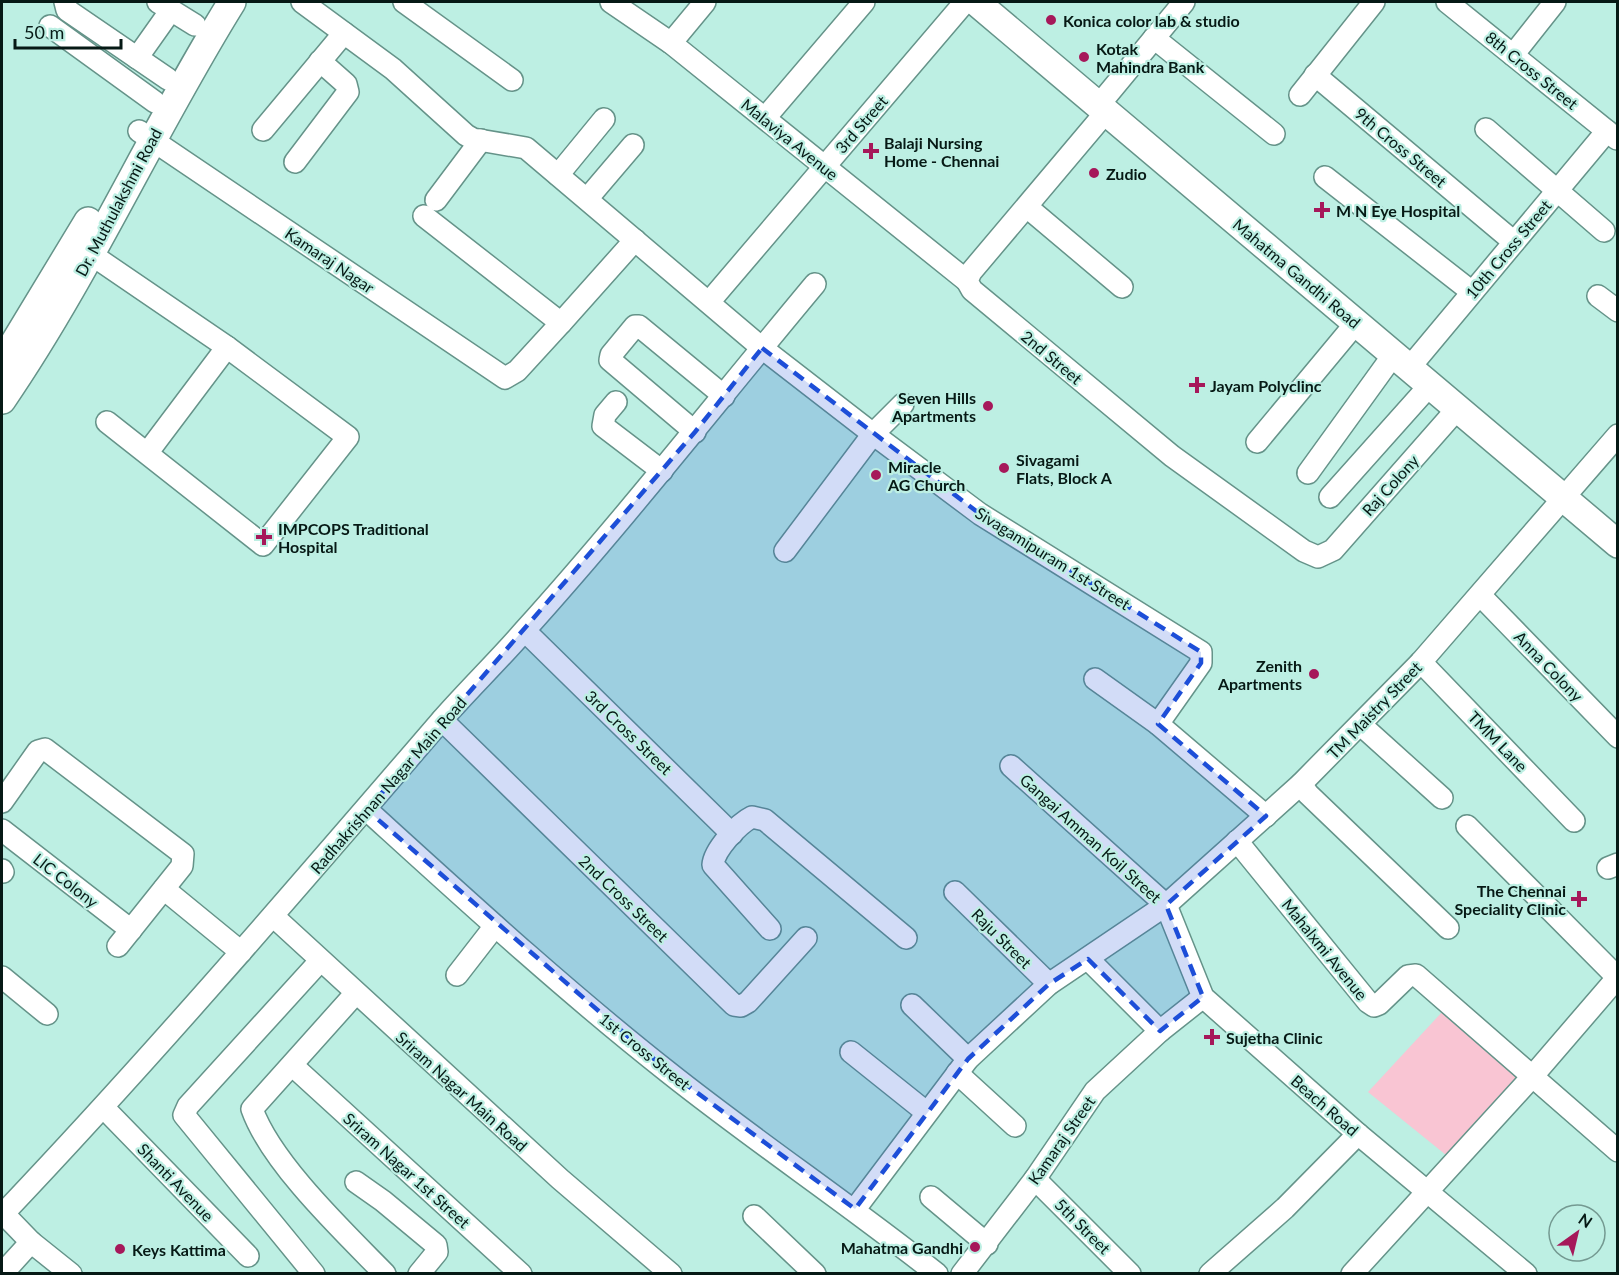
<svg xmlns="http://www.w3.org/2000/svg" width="1619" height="1275" viewBox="0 0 1619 1275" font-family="Lato,sans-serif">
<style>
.green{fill:#f9c5d3}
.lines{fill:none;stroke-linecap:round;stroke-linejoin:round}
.minor-casing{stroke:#659389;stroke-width:24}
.major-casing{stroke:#659389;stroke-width:30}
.minor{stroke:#fff;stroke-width:21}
.major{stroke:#fff;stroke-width:27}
.marked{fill:#1d4ed8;fill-opacity:0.2;stroke:#1d4ed8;stroke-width:4.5;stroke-dasharray:12 8;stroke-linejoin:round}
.poi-dot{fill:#a6185a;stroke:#bdefe3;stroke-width:2}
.labels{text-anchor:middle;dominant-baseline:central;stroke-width:4.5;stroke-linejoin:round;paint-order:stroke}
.poi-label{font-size:16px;font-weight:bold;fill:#061915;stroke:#bdefe3;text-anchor:start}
.street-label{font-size:16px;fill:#061915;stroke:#bdefe3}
</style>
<rect width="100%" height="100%" fill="#bdefe3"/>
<path class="green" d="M1443 1011 1520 1077 1446 1155 1368 1092Z"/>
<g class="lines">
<g class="minor-casing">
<g id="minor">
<path d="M65 2 67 10 168 79"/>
<path d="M158 2 195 25"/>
<path d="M302 2 393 69 466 135 473 139 526 148 762 348 873 434 980 514 1201 652V663L1158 724 1266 816"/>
<path d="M404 2 512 80"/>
<path d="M611 2 671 43 967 281"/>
<path d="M1447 2 1617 139"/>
<path d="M50 26 155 102"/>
<path d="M1154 38 1274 134"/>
<path d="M671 43 705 2"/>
<path d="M1513 55 1555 2"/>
<path d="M137 58 171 10"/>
<path d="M1315 75 1514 242"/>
<path d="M1300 95 1374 2"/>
<path d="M1098 106 1184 2"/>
<path d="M1106 112 971 272 967 281 972 290 1172 456 1304 551 1318 557 1333 550 1458 408"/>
<path d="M765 118 864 2"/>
<path d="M1486 129 1604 231"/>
<path d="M263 130 344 33"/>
<path d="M139 131 505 378 517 371 561 323"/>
<path d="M295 162 348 92 346 84 320 61"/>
<path d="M558 175 604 119"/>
<path d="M1325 177 1472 292"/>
<path d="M587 199 633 145"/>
<path d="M436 200 481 140"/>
<path d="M1027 207 1122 287"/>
<path d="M424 216 561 323 635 240"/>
<path d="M79 246 227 347 348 437 263 545 107 422"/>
<path d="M1598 296 1618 311"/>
<path d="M710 301 965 2"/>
<path d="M1410 367 1607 131"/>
<path d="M616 402 605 415 603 426 662 471"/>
<path d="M695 432 610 360 611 355 635 326H639L724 396"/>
<path d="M1257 442 1356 323"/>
<path d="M148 452 227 347"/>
<path d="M1308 473 1394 354"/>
<path d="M1330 497 1430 385"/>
<path d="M785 551 873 434 903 404"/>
<path d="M1481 596 1618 737"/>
<path d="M525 631 732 834"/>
<path d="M1421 662 1574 821"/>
<path d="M1095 679 1158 724"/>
<path d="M442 720 734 1005 741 1006 748 1002 806 938"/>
<path d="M1361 725 1442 798"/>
<path d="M1011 766 1166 905 1203 997 1358 1134 1526 1274"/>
<path d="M1301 784 1308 794 1448 928"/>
<path d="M2 802 38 751 45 749 183 854 182 866 118 946"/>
<path d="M367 810C465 899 564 990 668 1072 756 1142 849 1204 937 1274"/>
<path d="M1467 826 1618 978"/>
<path d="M2 830 131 930"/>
<path d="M1237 841 1368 1002 1374 1006 1379 1004 1408 976 1416 975 1618 1151"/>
<path d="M1608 868 1618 864"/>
<path d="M2 870 3 872"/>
<path d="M164 889 241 952"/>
<path d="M955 892 1049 984"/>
<path d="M273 916 560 1179 671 1274"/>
<path d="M770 929 713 865C714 850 738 824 752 817L765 820 906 938"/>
<path d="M1088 959 1160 1031"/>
<path d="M457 975 495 926"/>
<path d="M2 977 47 1014"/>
<path d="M355 994 252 1109C271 1163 344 1232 385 1274"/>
<path d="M912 1005 968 1059"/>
<path d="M851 1052 926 1112"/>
<path d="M293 1066 521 1274"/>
<path d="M957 1073 1015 1126"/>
<path d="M104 1108 248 1256"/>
<path d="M1035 1179 1130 1274"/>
<path d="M356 1182 383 1201 436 1245 437 1252 419 1274"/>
<path d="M931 1197 987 1244"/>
<path d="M855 1209 968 1059 1049 984 1166 905 1301 784 1421 662 1618 435"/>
<path d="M2 1212 31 1242 71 1274"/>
<path d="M3 1214C154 1055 297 888 440 722 467 691 497 662 524 631 625 519 718 400 815 284"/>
<path d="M754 1216 815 1274"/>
<path d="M2 1274 31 1242"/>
<path d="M314 1274 184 1115 188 1106 320 961"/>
<path d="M962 1274 1035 1179 1095 1091 1160 1031 1203 997"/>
<path d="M1210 1274 1285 1208 1358 1134"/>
<path d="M1352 1274 1531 1078 1617 978"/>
</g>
</g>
<g class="major-casing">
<g id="major">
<path d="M976 2 1618 544"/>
<path d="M2 363 88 221"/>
<path d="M2 400C89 273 151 132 232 2"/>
</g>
</g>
<use href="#minor" class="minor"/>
<use href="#major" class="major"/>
</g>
<path class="marked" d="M762 348 980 514 1201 652V663L1158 724 1266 816 1166 905 1203 997 1160 1031 1088 959 1049 984 968 1059 855 1209 669 1072 367 810 695 432Z"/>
<g class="poi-dot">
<circle cx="1051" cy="20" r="6"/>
<circle cx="1084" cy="57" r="6"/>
<path d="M868 142h6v6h6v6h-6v6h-6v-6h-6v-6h6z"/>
<circle cx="1094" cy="173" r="6"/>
<path d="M1319 201h6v6h6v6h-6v6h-6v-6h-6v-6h6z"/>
<path d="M1194 376h6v6h6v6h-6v6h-6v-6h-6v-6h6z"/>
<circle cx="988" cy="406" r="6"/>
<circle cx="1004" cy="468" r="6"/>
<circle cx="876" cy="475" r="6"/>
<path d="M261 528h6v6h6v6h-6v6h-6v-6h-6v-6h6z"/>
<circle cx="1314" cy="674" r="6"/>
<path d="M1576 890h6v6h6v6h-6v6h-6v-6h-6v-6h6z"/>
<path d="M1209 1028h6v6h6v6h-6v6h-6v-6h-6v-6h6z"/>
<circle cx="975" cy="1247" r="6"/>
<circle cx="120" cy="1249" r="6"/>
</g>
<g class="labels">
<g class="poi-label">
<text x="1063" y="20">Konica color lab &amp; studio</text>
<text x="1096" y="48">Kotak<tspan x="1096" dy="18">Mahindra Bank</tspan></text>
<text x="884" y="142">Balaji Nursing<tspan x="884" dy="18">Home - Chennai</tspan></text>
<text x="1106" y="173">Zudio</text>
<text x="1336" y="210">M N Eye Hospital</text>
<text x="1210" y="385">Jayam Polyclinc</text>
<text x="976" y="397" text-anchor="end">Seven Hills<tspan x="976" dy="18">Apartments</tspan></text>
<text x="1016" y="459">Sivagami<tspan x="1016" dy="18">Flats, Block A</tspan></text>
<text x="888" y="466">Miracle<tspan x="888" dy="18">AG Church</tspan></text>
<text x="278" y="528">IMPCOPS Traditional<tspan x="278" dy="18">Hospital</tspan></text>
<text x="1302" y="665" text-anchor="end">Zenith<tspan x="1302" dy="18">Apartments</tspan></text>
<text x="1566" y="890" text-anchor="end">The Chennai<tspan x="1566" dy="18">Speciality Clinic</tspan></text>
<text x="1226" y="1037">Sujetha Clinic</text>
<text x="963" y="1247" text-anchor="end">Mahatma Gandhi</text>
<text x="132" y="1249">Keys Kattima</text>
</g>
<g class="street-label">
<text transform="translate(1532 70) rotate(39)">8th Cross Street</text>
<text transform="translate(861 124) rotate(-49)">3rd Street</text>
<text transform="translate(790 139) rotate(39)">Malaviya Avenue</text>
<text transform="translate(1401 147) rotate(40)">9th Cross Street</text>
<text transform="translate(118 202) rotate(-62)">Dr. Muthulakshmi Road</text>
<text transform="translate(1508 249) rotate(-50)">10th Cross Street</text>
<text transform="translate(330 260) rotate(34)">Kamaraj Nagar</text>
<text transform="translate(1297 273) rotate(40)">Mahatma Gandhi Road</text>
<text transform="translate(1052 357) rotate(40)">2nd Street</text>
<text transform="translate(1390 485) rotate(-48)">Raj Colony</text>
<text transform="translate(1053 558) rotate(32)">Sivagamipuram 1st Street</text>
<text transform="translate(1549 666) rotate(46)">Anna Colony</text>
<text transform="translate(1374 710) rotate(-46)">TM Maistry Street</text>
<text transform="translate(629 732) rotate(44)">3rd Cross Street</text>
<text transform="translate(1498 741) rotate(46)">TMM Lane</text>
<text transform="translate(388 785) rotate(-49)">Radhakrishnan Nagar Main Road</text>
<text transform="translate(1091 838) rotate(42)">Gangai Amman Koil Street</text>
<text transform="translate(66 880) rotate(38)">LIC Colony</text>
<text transform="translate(624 898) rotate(44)">2nd Cross Street</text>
<text transform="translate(1002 938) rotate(45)">Raju Street</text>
<text transform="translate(1325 949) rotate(51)">Mahalxmi Avenue</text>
<text transform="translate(645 1051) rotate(39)">1st Cross Street</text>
<text transform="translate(462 1091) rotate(42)">Sriram Nagar Main Road</text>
<text transform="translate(1325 1105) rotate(41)">Beach Road</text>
<text transform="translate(1061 1140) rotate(-55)">Kamaraj Street</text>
<text transform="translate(407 1170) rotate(42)">Sriram Nagar 1st Street</text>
<text transform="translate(176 1182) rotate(46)">Shanti Avenue</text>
<text transform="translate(1083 1226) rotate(45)">5th Street</text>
</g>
</g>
<rect width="1619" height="1275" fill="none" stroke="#061915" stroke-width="6"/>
<g transform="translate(1577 1233) rotate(34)"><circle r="28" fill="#bdefe3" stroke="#749991" stroke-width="1.5"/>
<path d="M0-4.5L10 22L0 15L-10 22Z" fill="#a6185a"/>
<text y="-9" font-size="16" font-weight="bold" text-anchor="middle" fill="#061915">N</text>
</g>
<path d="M15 39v9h106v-9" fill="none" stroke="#061915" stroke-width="3"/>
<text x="24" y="39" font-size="18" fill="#061915" stroke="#bdefe3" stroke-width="4.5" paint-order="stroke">50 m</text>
</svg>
